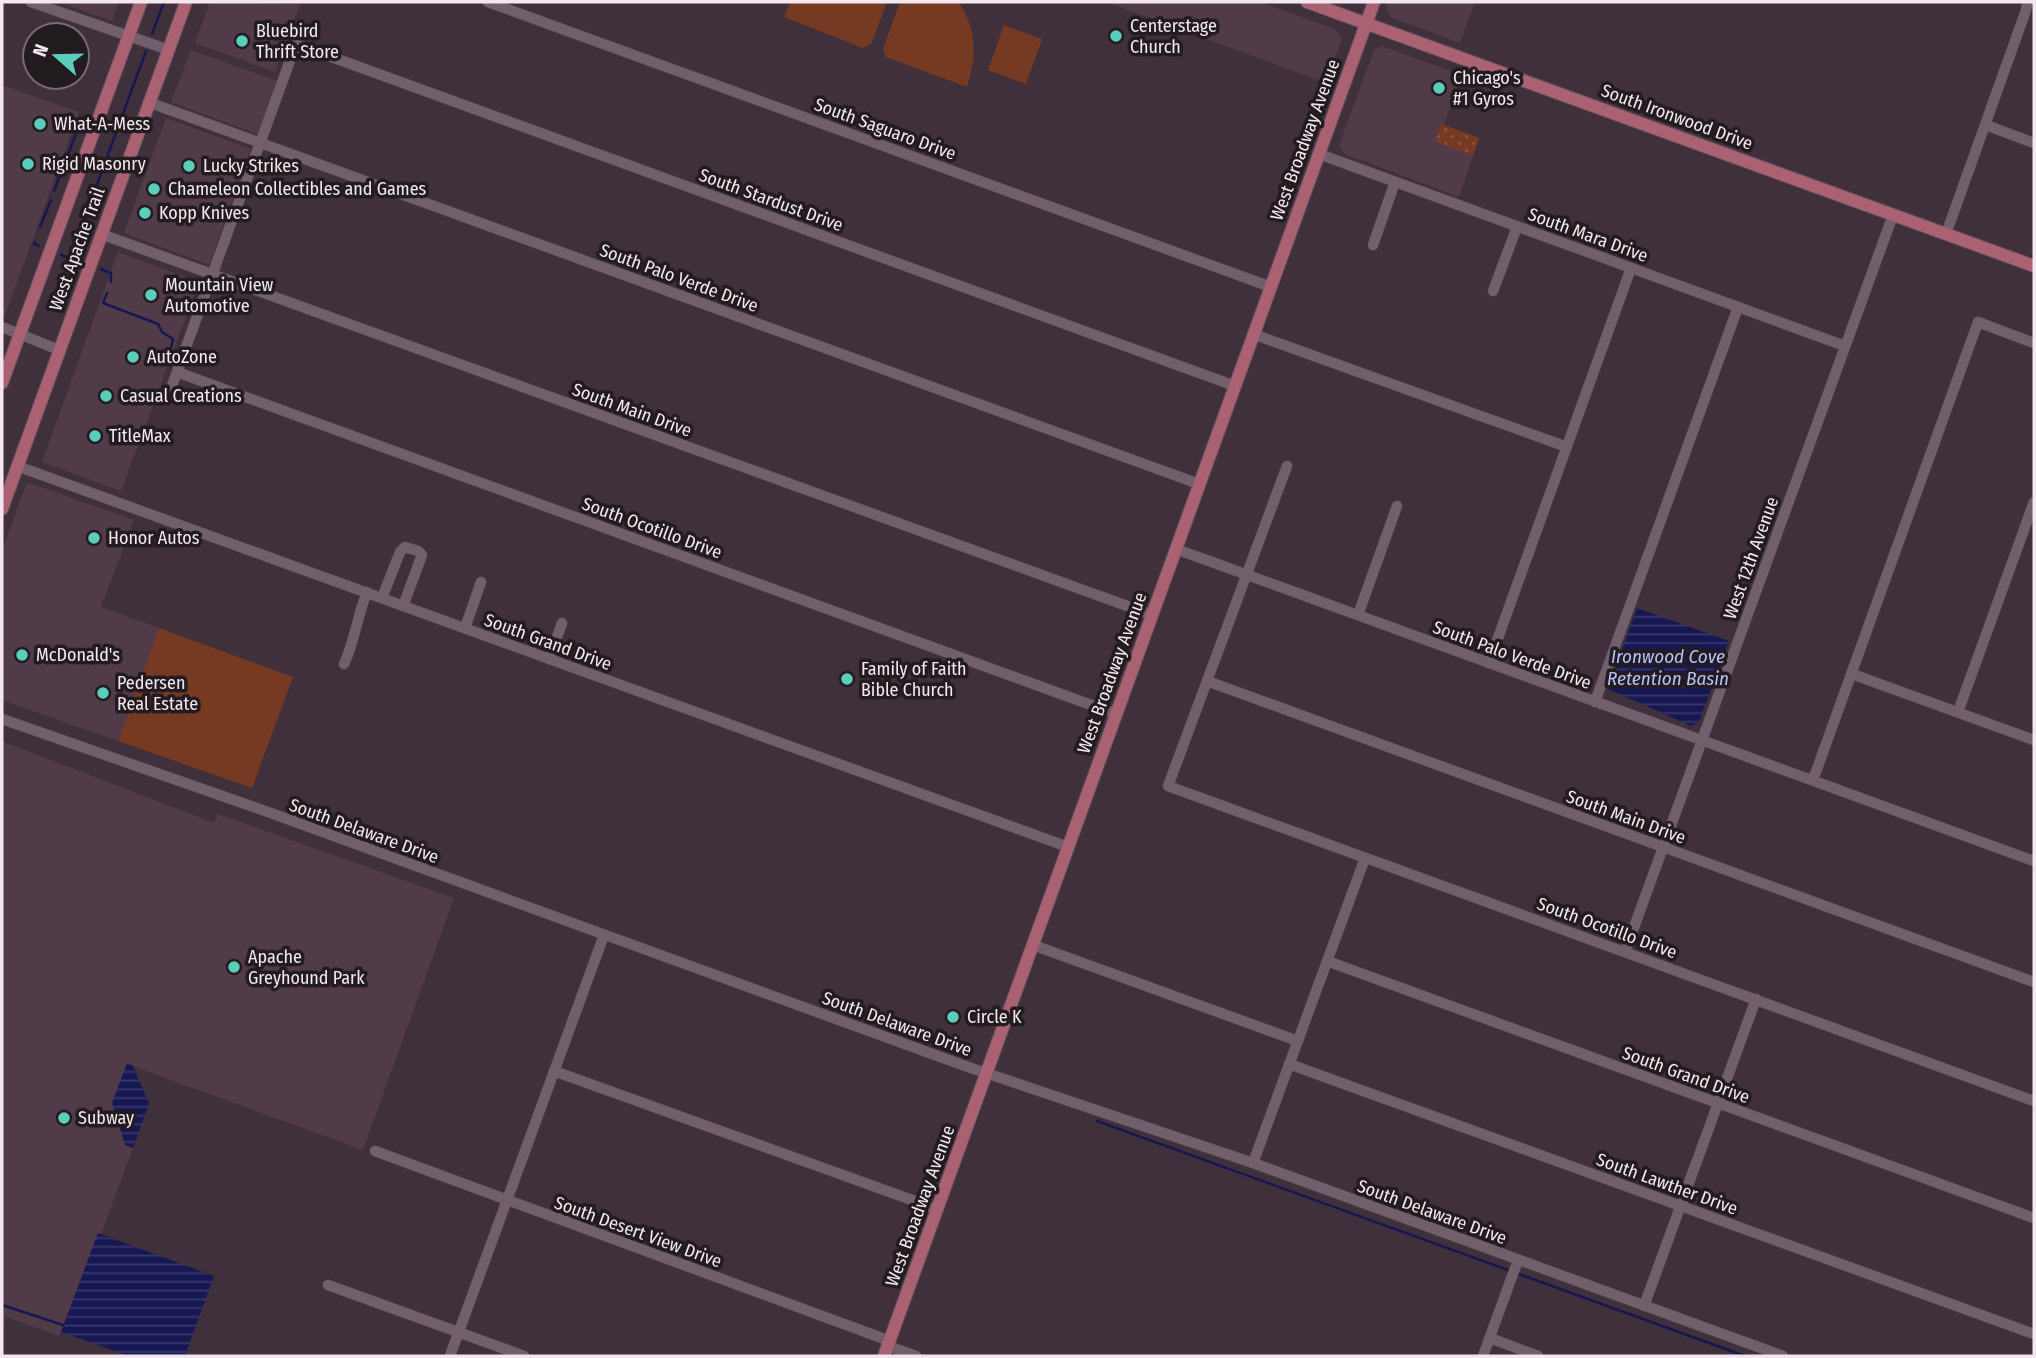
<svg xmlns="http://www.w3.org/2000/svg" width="2036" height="1358" viewBox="0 0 2036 1358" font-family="'Fira Sans Condensed',sans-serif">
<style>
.built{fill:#513b49}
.green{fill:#753a21}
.park{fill:url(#park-dots)}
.water{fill:url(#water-rules)}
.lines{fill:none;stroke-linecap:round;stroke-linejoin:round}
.stream{stroke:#171753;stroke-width:2.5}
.minor-casing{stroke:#5c4e57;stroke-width:11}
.major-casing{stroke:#5c4e57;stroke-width:14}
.minor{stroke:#715f6b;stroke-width:10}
.major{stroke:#aa6172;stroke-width:12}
.poi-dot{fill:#5bcebb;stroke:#221b20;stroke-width:2.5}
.labels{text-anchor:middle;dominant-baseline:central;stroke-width:7;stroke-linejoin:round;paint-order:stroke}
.poi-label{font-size:18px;fill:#f3e8ef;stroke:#221b20;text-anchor:start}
.street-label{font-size:18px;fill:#f3e8ef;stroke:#221b20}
.water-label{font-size:19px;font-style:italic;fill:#b6c1fa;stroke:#221b20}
</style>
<defs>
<pattern id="park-dots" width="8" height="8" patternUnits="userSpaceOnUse" patternTransform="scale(1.75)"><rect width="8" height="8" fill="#753a21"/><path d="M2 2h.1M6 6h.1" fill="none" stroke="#895642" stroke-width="1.8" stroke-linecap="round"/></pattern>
<pattern id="water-rules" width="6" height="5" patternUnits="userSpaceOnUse" patternTransform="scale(1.75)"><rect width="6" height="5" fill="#171753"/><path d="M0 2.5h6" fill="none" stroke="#39396c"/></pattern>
</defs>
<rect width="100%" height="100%" fill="#40303b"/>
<g class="built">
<path d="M58 2H119L112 21Z"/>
<path d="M210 2 300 4 275 72 195 43Z"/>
<path d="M1106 2H1260L1335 29 1342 40 1326 83Z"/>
<path d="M1387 2H1475L1460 43 1390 17 1386 9Z"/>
<path d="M1382 46 1461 75 1444 125 1479 138 1459 197 1345 154 1339 145 1374 50Z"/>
<path d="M191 50 277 81 257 134 171 102Z"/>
<path d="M2 85 79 112 4 318 2 317Z"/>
<path d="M166 118 251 149 209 265 124 233Z"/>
<path d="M118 252 199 282 121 491 42 462Z"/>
<path d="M27 482 134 520 101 607 159 628 118 741 2 700V550Z"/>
<path d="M2 741 214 823 218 814 454 898 363 1150 127 1064 121 1127 125 1145 133 1148 101 1234H98L59 1336 6 1317 2 1326Z"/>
</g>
<g class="green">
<path d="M790 2H887L871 44 863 48 784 17Z"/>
<path d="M900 2H959C977 32 977 53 967 87L886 57 883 49Z"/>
<path d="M1004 25 1042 39 1026 84 988 70Z"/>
<path d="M159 628 293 677 252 788 118 741Z"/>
</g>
<path class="park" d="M1441 124 1479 138 1473 156 1435 141Z"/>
<g class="water">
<path d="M1637 608 1729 641 1699 722 1691 726 1608 689Z"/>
<path d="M127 1063 133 1066 149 1104 133 1148 125 1145 112 1103Z"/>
<path d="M98 1233 214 1276 185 1356H129L61 1332Z"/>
</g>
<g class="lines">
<g class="stream">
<path d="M152 34 164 2"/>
<path d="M66 160 76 133"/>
<path d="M54 191 59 178"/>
<path d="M40 227 51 200"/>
<path d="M35 242 34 244 39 246"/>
<path d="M61 255 78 261"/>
<path d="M70 258 146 51"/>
<path d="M101 269 111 273V282"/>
<path d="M107 293 103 303 158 324 162 332 173 339 170 352 174 355"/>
<path d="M1097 1121 1745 1356"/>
<path d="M2 1305 63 1325"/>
</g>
<g class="minor-casing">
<g id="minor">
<path d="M31 2 169 50"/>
<path d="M488 2 1271 287"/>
<path d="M148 102 1199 484"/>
<path d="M1986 125 2034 143"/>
<path d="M1319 154 1845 346"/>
<path d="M101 234 1152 615"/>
<path d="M1946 234 2025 13 2028 2"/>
<path d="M1373 245 1395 182"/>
<path d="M1493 291 1517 227"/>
<path d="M2 327 59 350"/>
<path d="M1253 334 1567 447"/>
<path d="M177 372 1116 714"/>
<path d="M169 394 296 44 1235 386"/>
<path d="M17 466 1068 847"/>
<path d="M1287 466 1168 786 2034 1101"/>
<path d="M1176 549 2034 861"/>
<path d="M382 598 400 552 405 547 418 551 422 555 403 606"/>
<path d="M1358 615 1397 506"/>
<path d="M465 628 481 582"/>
<path d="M549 659 562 623"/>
<path d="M1489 663 1631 268"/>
<path d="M344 664C355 641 357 616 367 592"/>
<path d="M1852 674 2034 740"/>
<path d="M1207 681 2034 982"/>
<path d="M1595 702 1738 307"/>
<path d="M1958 712 2034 502"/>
<path d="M2 719 254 807 968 1067 1253 1163 1783 1356"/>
<path d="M1813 780 1978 322 2034 343"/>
<path d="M1033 945 1298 1041"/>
<path d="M1625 952 1893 215"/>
<path d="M1327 961 2034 1218"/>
<path d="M1289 1064 2034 1334"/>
<path d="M554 1071 937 1209"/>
<path d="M375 1151 890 1341"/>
<path d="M1253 1163 1365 858"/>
<path d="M328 1285 524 1356"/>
<path d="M1644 1306 1756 999"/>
<path d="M1490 1338 1538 1356"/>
<path d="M888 1346 916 1356"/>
<path d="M450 1356 604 935"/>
<path d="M1483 1356 1518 1260"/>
</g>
</g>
<g class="major-casing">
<g id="major">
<path d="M1307 2 2034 266"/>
<path d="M2 383 141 2"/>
<path d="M2 509 186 2"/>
<path d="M884 1356 1374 2"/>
</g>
</g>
<use href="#minor" class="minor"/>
<use href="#major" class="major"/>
</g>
<g class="poi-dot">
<circle cx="1116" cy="36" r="7"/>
<circle cx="242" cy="41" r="7"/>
<circle cx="1439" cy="88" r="7"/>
<circle cx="40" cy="124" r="7"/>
<circle cx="28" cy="164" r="7"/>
<circle cx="189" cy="166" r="7"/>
<circle cx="154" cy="189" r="7"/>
<circle cx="145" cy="213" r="7"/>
<circle cx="151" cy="295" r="7"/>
<circle cx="133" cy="357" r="7"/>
<circle cx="106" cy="396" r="7"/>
<circle cx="95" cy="436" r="7"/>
<circle cx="94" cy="538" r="7"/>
<circle cx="22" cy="655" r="7"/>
<circle cx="847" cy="679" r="7"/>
<circle cx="103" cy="693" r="7"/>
<circle cx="234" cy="967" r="7"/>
<circle cx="953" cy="1017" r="7"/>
<circle cx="64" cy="1118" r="7"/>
</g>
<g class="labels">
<g class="poi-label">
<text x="1130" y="26">Centerstage<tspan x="1130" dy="21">Church</tspan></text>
<text x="256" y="31">Bluebird<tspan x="256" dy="21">Thrift Store</tspan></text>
<text x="1453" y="78">Chicago's<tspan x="1453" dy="21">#1 Gyros</tspan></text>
<text x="54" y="124">What-A-Mess</text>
<text x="42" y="164">Rigid Masonry</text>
<text x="203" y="166">Lucky Strikes</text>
<text x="168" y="189">Chameleon Collectibles and Games</text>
<text x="159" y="213">Kopp Knives</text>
<text x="165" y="285">Mountain View<tspan x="165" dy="21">Automotive</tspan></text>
<text x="147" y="357">AutoZone</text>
<text x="120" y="396">Casual Creations</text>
<text x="109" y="436">TitleMax</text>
<text x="108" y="538">Honor Autos</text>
<text x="36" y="655">McDonald's</text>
<text x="861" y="669">Family of Faith<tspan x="861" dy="21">Bible Church</tspan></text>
<text x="117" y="683">Pedersen<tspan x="117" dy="21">Real Estate</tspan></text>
<text x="248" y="957">Apache<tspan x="248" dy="21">Greyhound Park</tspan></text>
<text x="967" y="1017">Circle K</text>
<text x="78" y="1118">Subway</text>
</g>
<g class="street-label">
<text transform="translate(1677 117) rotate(20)">South Ironwood Drive</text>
<text transform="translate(885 129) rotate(20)">South Saguaro Drive</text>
<text transform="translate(1305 140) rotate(-70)">West Broadway Avenue</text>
<text transform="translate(771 200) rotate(20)">South Stardust Drive</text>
<text transform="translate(1588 235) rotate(20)">South Mara Drive</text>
<text transform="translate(77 249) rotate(-70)">West Apache Trail</text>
<text transform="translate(679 278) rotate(20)">South Palo Verde Drive</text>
<text transform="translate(632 410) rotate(20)">South Main Drive</text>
<text transform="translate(652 528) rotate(20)">South Ocotillo Drive</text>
<text transform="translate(1751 558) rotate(-70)">West 12th Avenue</text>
<text transform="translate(548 642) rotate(20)">South Grand Drive</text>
<text transform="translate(1512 655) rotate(20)">South Palo Verde Drive</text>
<text transform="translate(1112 673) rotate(-70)">West Broadway Avenue</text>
<text transform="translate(1626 817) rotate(20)">South Main Drive</text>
<text transform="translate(364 831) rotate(20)">South Delaware Drive</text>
<text transform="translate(1607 928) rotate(20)">South Ocotillo Drive</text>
<text transform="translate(897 1024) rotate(20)">South Delaware Drive</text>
<text transform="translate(1686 1075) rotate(20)">South Grand Drive</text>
<text transform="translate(1667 1184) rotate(20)">South Lawther Drive</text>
<text transform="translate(920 1206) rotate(-70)">West Broadway Avenue</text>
<text transform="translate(1432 1212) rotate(20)">South Delaware Drive</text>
<text transform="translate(638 1232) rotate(20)">South Desert View Drive</text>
</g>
<g class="water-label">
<text x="1668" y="656">Ironwood Cove<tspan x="1668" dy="22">Retention Basin</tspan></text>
</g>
</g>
<rect width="2036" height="1358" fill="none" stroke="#f3e8ef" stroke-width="7"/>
<g transform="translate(56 56) rotate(290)"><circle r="33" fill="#221b20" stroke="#766d73" stroke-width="2"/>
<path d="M0-5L12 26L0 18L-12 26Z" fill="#5bcebb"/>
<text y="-10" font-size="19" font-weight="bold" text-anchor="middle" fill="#f3e8ef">N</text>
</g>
</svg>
